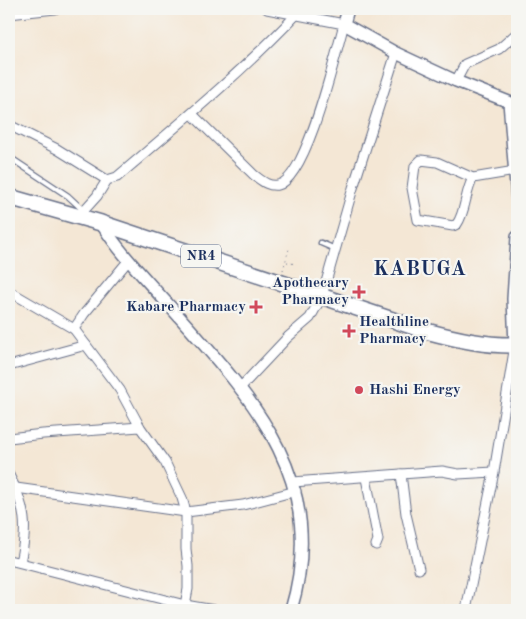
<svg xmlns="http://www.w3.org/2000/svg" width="526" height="619" viewBox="0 0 526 619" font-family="'Old Standard TT',serif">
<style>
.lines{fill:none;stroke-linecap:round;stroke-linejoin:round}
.service-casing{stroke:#676f88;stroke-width:7}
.minor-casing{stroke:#676f88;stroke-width:11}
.tertiary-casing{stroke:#676f88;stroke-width:14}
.trunk-casing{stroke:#676f88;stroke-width:18}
.path{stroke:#676f88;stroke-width:1;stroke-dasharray:1 4;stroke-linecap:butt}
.service{stroke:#fff;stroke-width:4.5}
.minor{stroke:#fff;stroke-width:9}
.tertiary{stroke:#fff;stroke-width:11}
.trunk{stroke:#fff;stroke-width:15}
.poi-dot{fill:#d1495b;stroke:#f6f6f2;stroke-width:2}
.labels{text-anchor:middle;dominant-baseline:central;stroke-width:4.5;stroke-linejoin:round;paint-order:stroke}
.shield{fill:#f6f6f2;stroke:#5d6b8a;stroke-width:1}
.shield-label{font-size:14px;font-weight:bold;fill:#1b2f5e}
.poi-label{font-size:15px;font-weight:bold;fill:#1b2f5e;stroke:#f6f6f2;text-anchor:end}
.district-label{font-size:20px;font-weight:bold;letter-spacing:1px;fill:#1b2f5e;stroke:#f6f6f2}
</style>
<rect width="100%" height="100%" fill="#f6f6f2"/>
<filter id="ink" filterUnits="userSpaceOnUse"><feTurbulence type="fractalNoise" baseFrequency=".02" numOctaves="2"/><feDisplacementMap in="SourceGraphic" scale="10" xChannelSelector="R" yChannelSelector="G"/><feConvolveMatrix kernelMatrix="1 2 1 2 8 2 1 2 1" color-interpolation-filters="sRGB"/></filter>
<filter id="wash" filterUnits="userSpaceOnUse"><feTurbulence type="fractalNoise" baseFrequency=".0096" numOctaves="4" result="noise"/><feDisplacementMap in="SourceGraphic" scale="20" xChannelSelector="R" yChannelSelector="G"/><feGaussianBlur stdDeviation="1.12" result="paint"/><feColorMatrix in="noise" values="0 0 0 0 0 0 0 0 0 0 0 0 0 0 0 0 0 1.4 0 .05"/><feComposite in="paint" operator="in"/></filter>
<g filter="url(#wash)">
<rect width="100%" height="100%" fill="#f4e7d5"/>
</g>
<g filter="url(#ink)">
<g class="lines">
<g class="service-casing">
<g id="service">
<path d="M9 157 68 196 83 210"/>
<path d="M321 243 335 249"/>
</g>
</g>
<g class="minor-casing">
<g id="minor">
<path d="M9 14 55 9"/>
<path d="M456 81 465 64 499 49 517 33"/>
<path d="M192 114 254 175C261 180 268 187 278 185 307 179 336 52 344 24L267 9"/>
<path d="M9 125 57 149 107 180"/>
<path d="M473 178C465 192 466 211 457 224L453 226 418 220 412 188 415 166 421 160 437 162 473 178 515 171"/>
<path d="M78 217 97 196 107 180 117 177C178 125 240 74 296 15"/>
<path d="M9 291 74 329"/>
<path d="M86 345 74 329 84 314 128 261"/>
<path d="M9 366 86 345 120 390 140 427 165 462 182 498 186 512V549L188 566V589L185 605"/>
<path d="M240 388 288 337 310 318 322 296 353 188 396 53"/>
<path d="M9 438 43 434 140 427"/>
<path d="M401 474 406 514 419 569"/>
<path d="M9 475C26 507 28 528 20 562"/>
<path d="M366 478 378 540 376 545"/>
<path d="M293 482 442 471 458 474 494 472"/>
<path d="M16 488 186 512 243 505 296 491"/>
<path d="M9 560 185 605 214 610"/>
<path d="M466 610 494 472 515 345"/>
</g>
</g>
<g class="tertiary-casing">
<g id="tertiary">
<path d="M348 9 344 24 396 53 456 81 509 102 517 199"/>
<path d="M101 223C120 253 142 275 166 302 248 394 331 476 291 610"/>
<path d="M515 345 513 299 517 237"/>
</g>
</g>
<g class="trunk-casing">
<path id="trunk" d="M9 197 101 223 426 331C456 339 486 346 517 345"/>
</g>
<g class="path">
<path d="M287 262 295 264"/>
<path d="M283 270 289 249"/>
</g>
<use href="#service" class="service"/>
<use href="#minor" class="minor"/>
<use href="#tertiary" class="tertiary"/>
<use href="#trunk" class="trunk"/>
</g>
</g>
<g class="poi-dot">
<path d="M356.5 284.5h5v5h5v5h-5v5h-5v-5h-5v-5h5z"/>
<path d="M253.5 299.5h5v5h5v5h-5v5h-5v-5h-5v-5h5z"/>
<path d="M346.5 323.5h5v5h5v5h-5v5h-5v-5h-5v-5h5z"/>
<circle cx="359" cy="390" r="5"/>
</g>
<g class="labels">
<rect class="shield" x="181" y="244.5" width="40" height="23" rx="4"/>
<g class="shield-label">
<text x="201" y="256">NR4</text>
</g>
<g class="poi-label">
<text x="349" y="283">Apothecary<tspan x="349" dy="17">Pharmacy</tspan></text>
<text x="246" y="307">Kabare Pharmacy</text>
<text x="359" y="322" text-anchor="start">Healthline<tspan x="359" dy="17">Pharmacy</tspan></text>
<text x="369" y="390" text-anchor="start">Hashi Energy</text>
</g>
<g class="district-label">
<text x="420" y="270">KABUGA</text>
</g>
</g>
<rect width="526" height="619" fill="none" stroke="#f6f6f2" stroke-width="30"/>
</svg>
